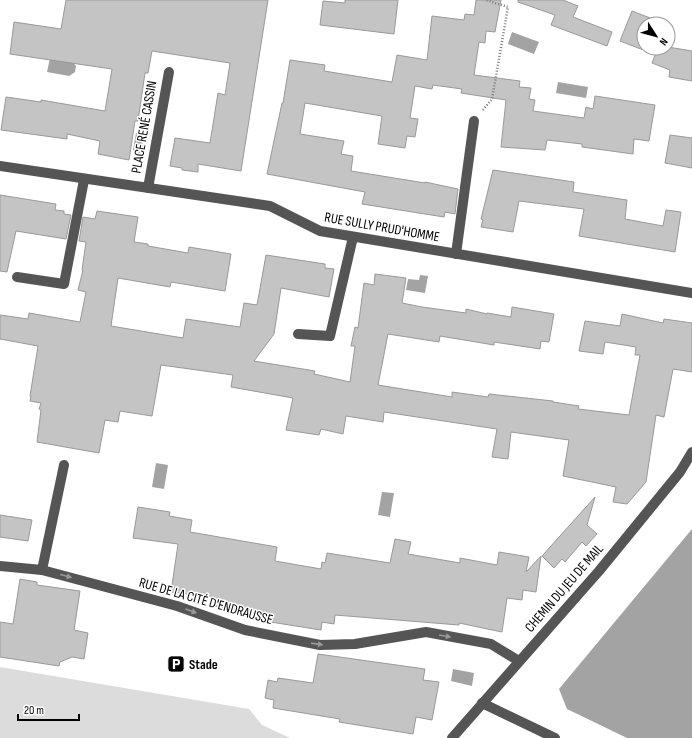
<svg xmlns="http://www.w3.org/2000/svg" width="692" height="738" viewBox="0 0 692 738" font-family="'Sofia Sans Condensed',sans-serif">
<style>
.green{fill:#dcdcdc}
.water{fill:#a3a3a3}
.building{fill:#c4c4c4;stroke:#999}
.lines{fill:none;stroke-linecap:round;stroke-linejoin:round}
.path{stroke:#777;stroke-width:2.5;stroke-dasharray:1 2;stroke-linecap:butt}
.minor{stroke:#555;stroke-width:10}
.oneway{fill:#999}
.labels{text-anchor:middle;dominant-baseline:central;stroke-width:3;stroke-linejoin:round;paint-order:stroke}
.street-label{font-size:14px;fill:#000;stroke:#fff}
.poi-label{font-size:14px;font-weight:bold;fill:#000;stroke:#fff;text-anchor:start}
</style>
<rect width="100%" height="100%" fill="#fff"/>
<path class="green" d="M0 667 249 709 262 725 290 738H0Z"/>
<g class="water">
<path d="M512 32 539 42 534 54 508 44Z"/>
<path d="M50 58 72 61 76 66 75 72 69 76 47 72Z"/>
<path d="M558 82 588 87 586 98 556 93Z"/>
<path d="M136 133 144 134 140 157 138 162 136 160V155L133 150Z"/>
<path d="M420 275 428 276 425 293 406 290 408 279 419 280Z"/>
<path d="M156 463 168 465 164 489 152 487Z"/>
<path d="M382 492 394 493 390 517 378 515Z"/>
<path d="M692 529V738H627L567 709 559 689Z"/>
<path d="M453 669 474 673 472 686 451 681Z"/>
</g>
<g class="building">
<path d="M66 0H268L241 171 198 164V172L182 170V168L170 166 175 138 210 143 218 93 225 95 230 63 152 51 148 73H145L138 121H135L129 160 98 154 100 141 67 134V139L1 130 6 97 41 102V100L105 111 112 69 10 54 14 22 61 29Z"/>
<path d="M345 0H398L394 34 320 25 323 1 345 3Z"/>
<path d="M476 0H501L495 32 486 31 485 43 479 42 474 75 520 81 519 87 531 88 529 99 535 100 533 111 584 118 586 107 593 109 595 96 655 105 649 141 634 139 633 154 582 147V144L547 140 545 150 501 147 506 100 461 93 462 89 433 85 432 89 415 86 410 118 418 119 415 137 407 136 405 148 378 144 382 116 305 103 300 134 344 141 341 154 353 156 351 171 425 183V182L458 189 455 214 445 212 444 217 362 204 365 192 267 174 282 103H283L290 60 325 65 324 71 392 82 397 55 427 60 432 16 464 20 465 14 474 15Z"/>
<path d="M518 0H563L578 6 573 17 612 32 607 46 551 25 555 15 518 2Z"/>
<path d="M632 11 658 21 657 24H644V48H647L646 51 620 41Z"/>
<path d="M668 47 692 51V81L669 77 670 70 652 63 658 48Z"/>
<path d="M670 135 692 138V168L665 163Z"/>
<path d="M493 170 574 182 573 192 627 200 625 219 663 226 666 210 681 212 675 252 579 236 584 209 519 201 513 232 481 227 483 220 481 219Z"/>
<path d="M0 195 56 204 55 210 64 211V214L71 215 66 239 16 231 7 272 0 271Z"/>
<path d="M97 211 138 217 134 242 148 244V246L188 253 189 247 231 254 225 291 171 282 170 287 118 278 111 326 183 338 186 319 240 327 244 303 257 305 266 255 325 264V268L334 269 329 297 281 288 274 334 254 361 315 371 314 374 350 382 355 346H351L355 327 358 328 364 283 374 285 375 274 406 278 402 303 422 307 466 313V309L487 314V313L511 317 512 307 554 314 549 342 541 341 540 349 494 342V345L440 336 439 342 388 334 378 385 452 397V392L488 397 489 394 553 401V402L579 406 578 409 629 415 640 355H635L636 347 605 342 603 354 579 351 585 321 620 326 622 314 663 323 664 319 692 323V372L673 369 664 417 656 415 646 482 627 504 613 502 616 487 563 476 569 440 511 432 508 459 492 457 497 429 384 412 383 422 346 416 343 434 321 429 319 435 286 430 293 398 231 387 233 375 161 365 152 416 120 411 118 422 105 420 99 453 37 442 41 410 39 409 41 403 30 401 31 396H30L38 346 0 339V315L28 319 29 313 80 322 86 292 78 290 83 270H82L86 242 79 241 83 217 95 219Z"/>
<path d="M595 497 587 525 597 534 586 546 582 542 565 562 562 559 554 568 542 556Z"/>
<path d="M138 507 170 512 169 516 192 520 190 532 277 547 275 561 321 569 322 562 325 563 327 553 390 563 395 539 411 542 408 554 460 563V558L497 565 499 552 529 557 526 572 541 556 536 592 523 590 522 600 507 598 502 632 459 623V625L335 615 334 624 322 622 321 630 258 620 259 613 214 606 215 597 171 592 178 544 133 538Z"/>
<path d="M0 515 32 520 28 541 0 537Z"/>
<path d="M20 579 37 582V585L80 591 74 630 88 633 84 659 72 657 60 662 59 666 0 657V622L13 624Z"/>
<path d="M318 654 425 669 423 680 439 682 432 720 416 717 413 734 339 722 340 719 273 708 274 700 265 698 268 680 277 682 278 678 313 683Z"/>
</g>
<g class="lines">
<path class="path" d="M483 110 492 99 508 7 486 0"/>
<g class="minor">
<path d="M0 166 270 206 320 231 692 293"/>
<path d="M148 188 169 72"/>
<path d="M456 254 474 121"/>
<path d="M17 277 64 284 84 180"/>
<path d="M298 334 330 336 353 237"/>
<path d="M0 566 42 570 177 606 245 630 320 645 355 644 426 632 491 644 519 661"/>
<path d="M42 570 64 465"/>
<path d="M482 703 555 738"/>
<path d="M452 738 599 571 680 472 692 452"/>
</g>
</g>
<defs><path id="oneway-solid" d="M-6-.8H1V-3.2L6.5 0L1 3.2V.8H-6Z"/></defs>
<g class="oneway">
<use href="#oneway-solid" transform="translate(66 576) rotate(15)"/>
<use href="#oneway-solid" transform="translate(191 611) rotate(20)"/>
<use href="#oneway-solid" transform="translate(445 636) rotate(10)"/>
<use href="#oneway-solid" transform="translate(317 644) rotate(8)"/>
</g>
<defs>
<g id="parking-square" transform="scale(0.9)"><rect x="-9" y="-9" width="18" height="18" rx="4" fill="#000" stroke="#fff"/><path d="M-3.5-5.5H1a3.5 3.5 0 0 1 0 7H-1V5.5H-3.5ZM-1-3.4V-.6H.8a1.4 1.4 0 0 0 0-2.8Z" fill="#fff"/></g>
</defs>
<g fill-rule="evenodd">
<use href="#parking-square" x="176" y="664"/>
</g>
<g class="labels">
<g class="street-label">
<text transform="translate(144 127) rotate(-80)">PLACE RENÉ CASSIN</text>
<text transform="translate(382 227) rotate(10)">RUE SULLY PRUD'HOMME</text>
<text transform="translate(564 588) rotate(-49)">CHEMIN DU JEU DE MAIL</text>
<text transform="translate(206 601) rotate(16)">RUE DE LA CITÉ D'ENDRAUSSE</text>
</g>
<g class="poi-label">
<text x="189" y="664">Stade</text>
</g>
</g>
<g transform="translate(656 36) rotate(126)"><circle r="19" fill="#ffffff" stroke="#999999"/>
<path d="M0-3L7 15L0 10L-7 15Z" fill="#000000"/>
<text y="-6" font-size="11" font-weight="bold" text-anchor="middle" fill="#000000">N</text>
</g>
<path d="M18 714v6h61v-6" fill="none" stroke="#000000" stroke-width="2"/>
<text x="24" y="714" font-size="12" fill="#000000" stroke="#ffffff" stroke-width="3" paint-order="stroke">20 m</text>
</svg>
